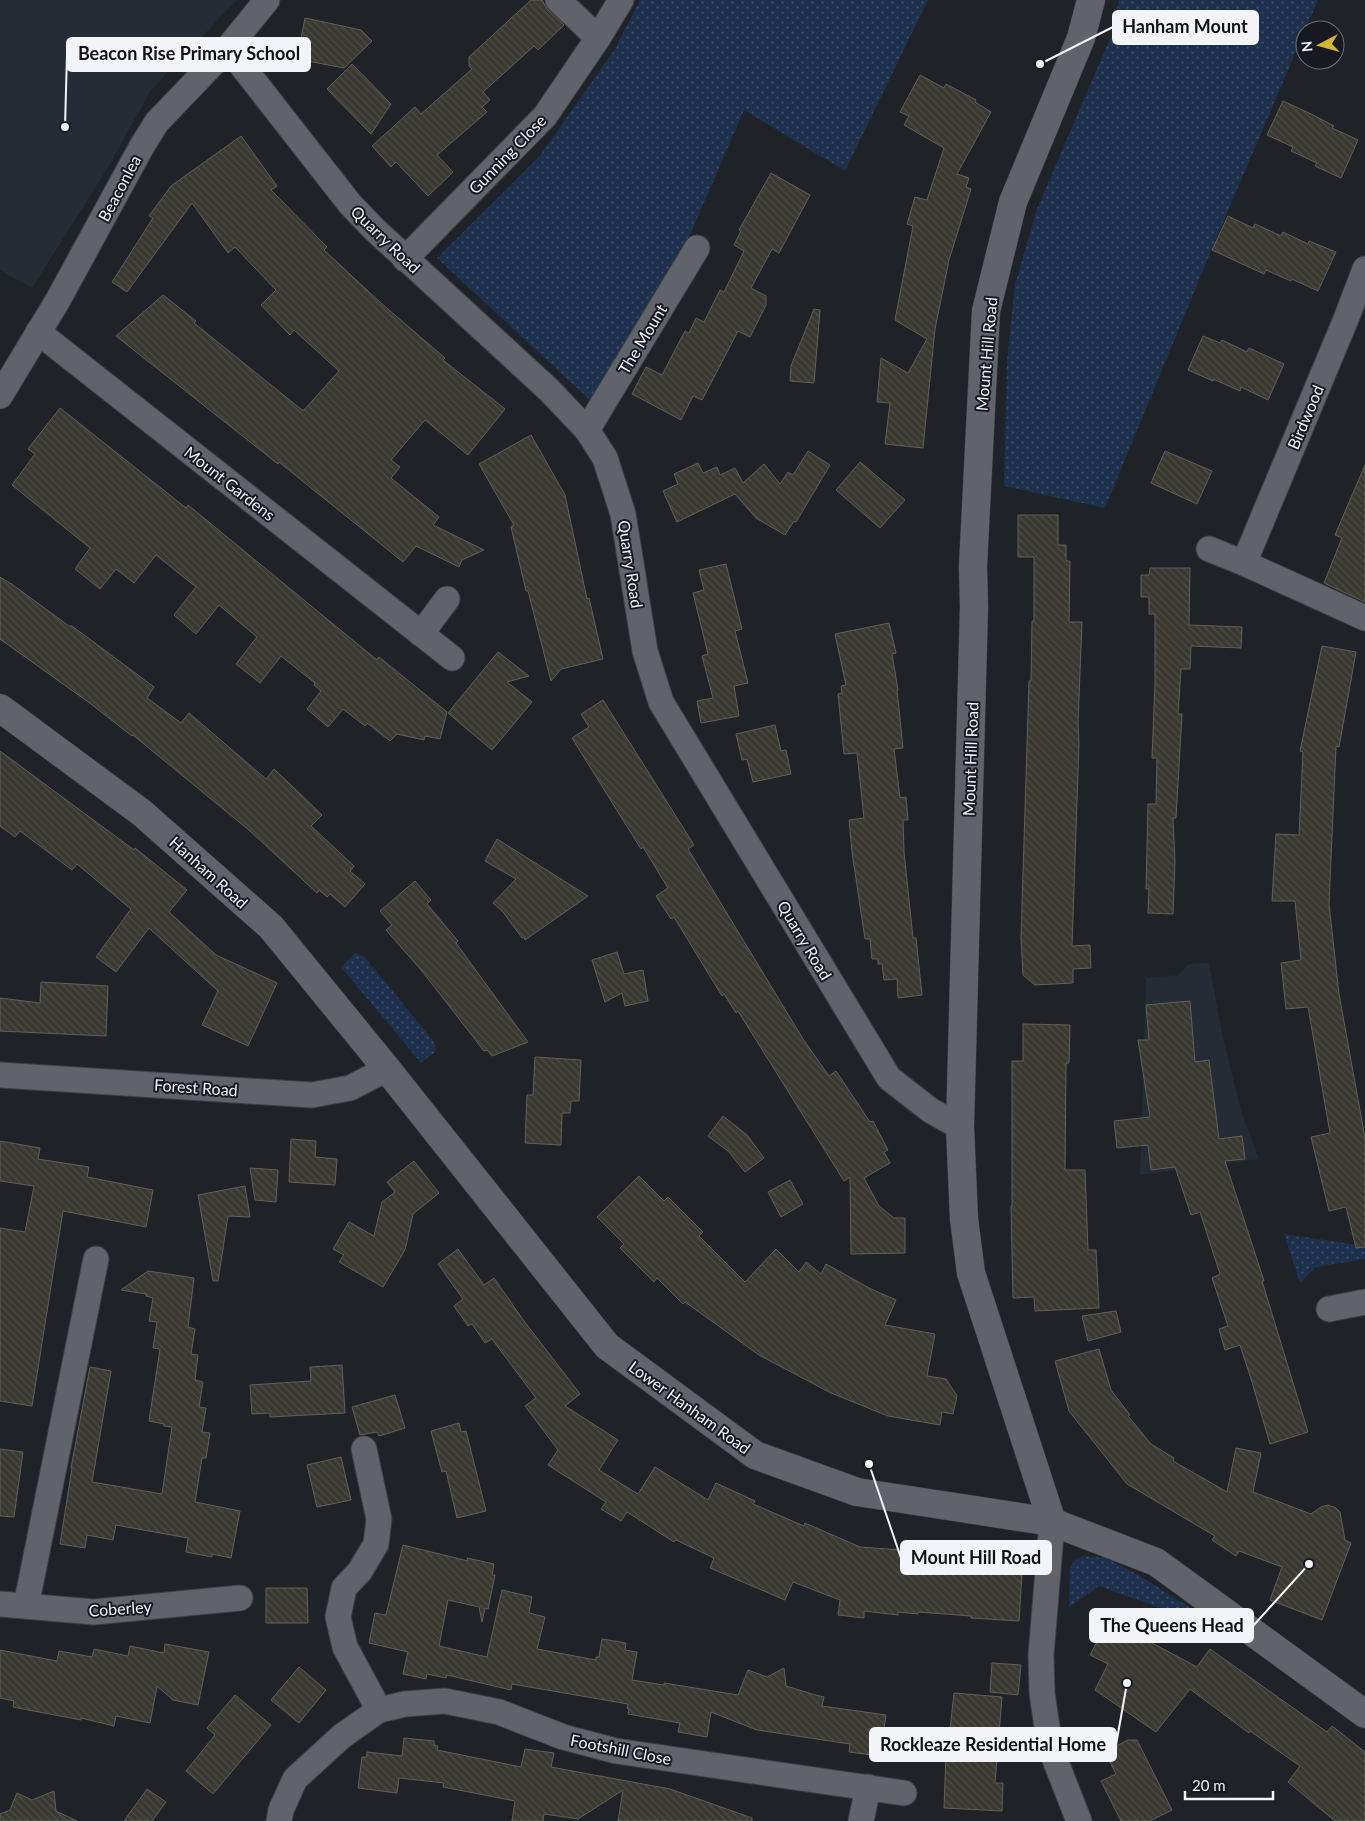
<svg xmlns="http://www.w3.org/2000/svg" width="1365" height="1821" viewBox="0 0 1365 1821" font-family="Lato,sans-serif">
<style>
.built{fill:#252c36}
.grass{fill:url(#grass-dots)}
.building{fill:url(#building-back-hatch);stroke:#626059}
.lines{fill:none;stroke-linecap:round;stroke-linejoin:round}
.minor-casing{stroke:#3c3f44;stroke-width:27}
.tertiary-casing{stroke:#3c3f44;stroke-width:29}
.secondary-casing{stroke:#3c3f44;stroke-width:29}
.minor{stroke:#60646a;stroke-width:25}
.tertiary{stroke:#60646a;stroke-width:28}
.secondary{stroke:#60646a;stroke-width:28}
.labels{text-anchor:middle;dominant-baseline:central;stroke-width:4;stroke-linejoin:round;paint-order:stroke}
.street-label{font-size:16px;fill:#f2f4f8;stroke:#16191f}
.leader{fill:none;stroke:#f2f4f8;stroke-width:2}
.callout-dot{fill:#f2f4f8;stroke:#16191f;stroke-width:2}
.callout{fill:#f2f4f8;stroke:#f2f4f8;stroke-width:2}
.callout-label{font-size:18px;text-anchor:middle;font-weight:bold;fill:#111}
</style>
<defs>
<pattern id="grass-dots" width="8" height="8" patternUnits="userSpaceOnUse" patternTransform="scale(1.25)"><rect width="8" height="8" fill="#1d314e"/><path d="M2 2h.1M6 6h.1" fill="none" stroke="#3e4f68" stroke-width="1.8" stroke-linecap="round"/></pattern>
<pattern id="building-back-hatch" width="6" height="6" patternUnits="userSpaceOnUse" patternTransform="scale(1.25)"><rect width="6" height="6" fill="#393831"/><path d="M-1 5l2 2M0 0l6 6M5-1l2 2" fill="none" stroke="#4c4c45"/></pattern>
</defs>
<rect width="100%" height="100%" fill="#1f2328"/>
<g class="built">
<path d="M0 0H237L151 90 110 164 32 288 0 270Z"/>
<path d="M1209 963 1223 1038 1241 1111 1259 1159 1140 1175 1146 978 1178 975 1189 964Z"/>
</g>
<g class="grass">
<path d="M640 0H928L845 171 744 110 690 235 590 400 437 258 539 157 615 49Z"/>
<path d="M1119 0H1318L1218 234 1105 508 1004 486 1007 361 1015 285 1037 209 1112 34Z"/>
<path d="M355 953 364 956 434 1042 436 1048 435 1052 421 1063 341 967Z"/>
<path d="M1284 1234 1365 1246V1259L1316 1267 1300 1283Z"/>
<path d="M1084 1556 1106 1558 1140 1576 1202 1615 1191 1619 1099 1586 1069 1607 1070 1567 1076 1559Z"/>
</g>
<g class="building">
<path d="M531 0H542L548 10 564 25 538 50 534 46 483 92 490 100 482 107 487 112 437 155 453 172 428 196 396 162 391 167 372 146 415 107 421 114 472 69 469 66V57Z"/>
<path d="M305 18 361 30 372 41 344 68 297 59Z"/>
<path d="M352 64 391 104 371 134 327 89Z"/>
<path d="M920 75 944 88 946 84 976 100 975 102 991 112 957 174 969 178 966 187 971 189 949 260 935 329 923 448 885 444 890 403 877 402 881 358 908 373 927 339 895 320 913 226 907 224 915 197 927 200 944 148 904 125 909 116 900 112Z"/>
<path d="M1283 101 1309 113 1334 126 1332 128 1358 140 1341 178 1315 166 1317 163 1291 151 1293 147 1267 135Z"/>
<path d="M241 136 277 186 271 190 327 247 324 250 382 304 445 358 443 360 505 409 468 455 425 420 391 460 400 467 391 478 439 517 433 525 484 550 462 560 459 567 416 546 403 562 279 462 278 464 116 336 163 295 196 321 194 323 302 410H304L339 371 294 330 290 335 261 305 276 290 235 247 228 253 192 203 127 292 112 282 153 218 149 216 171 186Z"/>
<path d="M771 173 810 195 779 253 772 249 751 288 766 296V305L750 337 738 331 702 400 693 396 681 420 632 394 646 367 662 375 685 331 689 333 696 318 704 322 720 290 724 292 744 251 734 245 741 231 739 230Z"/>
<path d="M1228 216 1253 228 1255 224 1281 236 1283 232 1308 244 1309 241 1336 252 1318 291 1292 279 1291 281 1266 270 1264 274 1212 250Z"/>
<path d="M814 309 820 310 814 383 790 381 791 366Z"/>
<path d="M1203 336 1220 343 1222 340 1247 352 1249 348 1284 364 1268 400 1241 387 1240 391 1213 379V381L1188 370Z"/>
<path d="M60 408 186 508 188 505 377 660 379 657 447 712 440 739 425 736 424 740 397 734 390 741 367 723 365 726 343 709 328 727 307 709 321 691 314 685 315 683 281 656 260 683 236 664 257 637 219 605 196 634 174 615 196 587 156 555 134 583 116 569 100 589 75 569 90 548 12 485 35 454 28 449Z"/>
<path d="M531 435 565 495 587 599 589 598 603 659 561 669 551 681 528 591H526L511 527 514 525 479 464Z"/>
<path d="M808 451 830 465 796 522 794 521 785 535 756 518 735 494 677 522 663 491 678 484 674 474 698 463 703 473 717 467 720 475 735 468 743 483 764 464 780 484 788 472 793 475Z"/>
<path d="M1165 451 1212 471 1197 504 1151 483Z"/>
<path d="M860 462 905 500 880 528 836 490Z"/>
<path d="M1365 465V602L1324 583 1342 538 1335 535Z"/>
<path d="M1018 515H1058V545H1066V561H1070L1069 622H1082L1078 722 1079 743 1072 946 1090 945 1091 968 1073 969V983L1035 985 1023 975 1021 938 1029 681H1031L1032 621H1034V557H1018Z"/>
<path d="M726 564 742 629 735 631 748 683 734 686 739 716 701 723 697 701 713 698 702 656 708 654 693 593 704 590 699 570Z"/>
<path d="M1150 568H1190L1189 625 1242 627 1241 648 1191 646 1190 669H1181L1178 714H1182L1176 818H1173L1175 862 1173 914 1148 913 1149 889H1146L1148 804H1156L1157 758H1152L1155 683V614H1149V597H1141V575H1149Z"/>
<path d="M0 577 13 585 69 626H72L154 687 147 698 181 723 189 713 266 779 274 769 292 786 322 815 311 826 354 866 350 871 365 884 345 907 330 894 327 897 319 890 317 893 250 831 133 735 132 736 91 704 0 639Z"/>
<path d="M889 623 896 653 892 654 898 690H897L903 748 894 749 900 798 906 797 908 820H903L904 852 913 938H916L922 995 898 998 897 979 884 980 882 964H878V959H872L870 939H865L852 852 849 820 864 818 857 753 844 754 838 694 842 693 841 686 846 685 835 634Z"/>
<path d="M1322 646 1356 652 1339 747 1336 746 1329 904 1339 994 1365 1138V1247L1356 1248 1346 1207 1329 1211 1311 1137 1330 1133 1308 1007 1286 1009 1281 963 1301 960 1295 901H1272L1276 834 1299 835 1303 752 1300 751Z"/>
<path d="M498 652 529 676 507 682 532 702 492 750 448 713Z"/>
<path d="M603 700 694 845 688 849 803 1039 829 1076 836 1071 870 1122 873 1121 888 1150 884 1152 890 1163 864 1178 879 1206 894 1218H905V1253L851 1254 850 1177 844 1181 738 1011 736 1013 724 994 722 996 674 917 671 919 656 896 668 888 643 847 641 849 572 738 589 727 581 714Z"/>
<path d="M775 725 781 751 786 750 791 774 753 782 747 759 742 760 736 734Z"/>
<path d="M0 751 134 850 135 848 187 890 169 912 216 955 277 983 248 1046 202 1025 218 991 149 928 116 972 96 957 131 909 77 864 72 870 20 831 15 837 0 826Z"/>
<path d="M497 839 588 896 525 940 524 937 522 938 503 912 493 903 516 879 485 861Z"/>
<path d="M415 881 431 900 427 904 458 941 456 943 528 1042 492 1056 487 1050 484 1051 422 971 386 930 392 925 380 911Z"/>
<path d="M617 952 624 974 643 970 648 1001 625 1006 622 993 605 1002 592 960Z"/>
<path d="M41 982 108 986 106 1036 0 1031V998L40 1003Z"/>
<path d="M1190 1001 1195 1062 1209 1060 1219 1139 1242 1136 1245 1159 1225 1161 1264 1281H1262L1308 1432 1270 1444 1252 1382 1240 1345 1225 1350 1219 1329 1228 1326 1212 1278 1220 1274 1200 1212 1191 1215 1175 1167 1151 1170 1148 1145 1117 1148 1114 1121 1150 1117 1138 1040H1149L1146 1005Z"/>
<path d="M1023 1024 1070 1025 1069 1063H1066L1065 1170H1085L1088 1250H1096L1099 1308 1035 1311 1034 1297 1013 1298 1011 1206H1012V1061H1023Z"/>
<path d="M535 1057 581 1060 579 1101H571L570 1113H562L561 1145 525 1143 527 1095H533Z"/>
<path d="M723 1116 747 1135 764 1158 745 1172 729 1152 708 1136Z"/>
<path d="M291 1139 316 1141 315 1157 337 1159 335 1185 289 1182Z"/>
<path d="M0 1141 40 1148 38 1159 89 1167 87 1177 153 1190 146 1227 63 1211 32 1406 0 1401V1228L25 1232 34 1186 0 1181Z"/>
<path d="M414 1161 439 1193 413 1214 405 1250 383 1287 339 1262 344 1255 333 1249 349 1222 374 1236 382 1202 395 1192 387 1182Z"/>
<path d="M250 1168 278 1170 276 1202 255 1200Z"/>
<path d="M639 1176 664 1201 668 1197 703 1232 699 1236 745 1282 776 1249 799 1272 806 1262 821 1274 826 1264 871 1289 896 1300 885 1325 935 1334 927 1376 946 1379 957 1396 953 1414 942 1412 940 1425 888 1416 831 1393 759 1355 685 1302 683 1304 657 1278 654 1282 620 1248 624 1244 597 1217Z"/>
<path d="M790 1180 803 1204 781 1217 768 1192Z"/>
<path d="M245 1186 250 1217 228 1216 218 1281H213L198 1195Z"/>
<path d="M458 1249 484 1285 494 1278 524 1321 580 1394 565 1406 618 1440 599 1470 638 1494 655 1467 708 1500 716 1483 755 1501 753 1504 804 1526 805 1523 860 1547 1023 1559 1019 1621 971 1618V1616L918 1612V1614L898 1612V1615L864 1611V1618L838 1615 840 1600 793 1582 785 1600 710 1568 714 1558 676 1540 674 1542 627 1512 621 1521 601 1509 606 1502 548 1465 558 1450 525 1406 536 1398 492 1339 485 1343 472 1324 468 1326 454 1306 463 1299 438 1264Z"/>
<path d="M148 1271 194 1278 188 1327 195 1329 191 1354 198 1355 195 1380 203 1382 199 1407 206 1408 202 1432 210 1433 206 1458H202L195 1502 240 1511 231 1558 212 1554V1557L186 1552 188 1538 116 1525 113 1540 87 1535 85 1548 60 1544 72 1468H71L90 1367 111 1371 92 1482 162 1494 172 1427 164 1426V1424L149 1421 160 1349 153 1348 157 1322 149 1321 153 1298 146 1296V1294L121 1290Z"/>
<path d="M1116 1311 1121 1332 1088 1341 1082 1316Z"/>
<path d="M1099 1349 1111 1390 1130 1415 1128 1416 1151 1444 1174 1458 1173 1461 1227 1492 1236 1448 1261 1453 1253 1492 1311 1514 1321 1507 1328 1505 1336 1508 1340 1512 1345 1540 1351 1543 1322 1620 1270 1600 1282 1567 1239 1551 1236 1556 1212 1540 1215 1536 1127 1484 1069 1411 1055 1361Z"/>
<path d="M342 1365 345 1413 270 1417V1413L252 1414 250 1385 311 1381 310 1367Z"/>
<path d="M395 1395 405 1428 379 1436 377 1432 360 1435 352 1407Z"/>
<path d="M459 1423 461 1432 466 1431 486 1511 457 1518 446 1471 442 1472 431 1431Z"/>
<path d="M0 1449 23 1452 14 1517 0 1516Z"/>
<path d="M341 1457 351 1500 317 1507 307 1465Z"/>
<path d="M403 1545 468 1561 467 1558 494 1564 492 1575H495L488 1609 485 1608 482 1622 479 1607 448 1600 439 1646 487 1657 502 1590 532 1597 529 1613 545 1617 537 1649 596 1660V1657H599L602 1639 626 1643 625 1650 637 1652 632 1680 664 1685V1683L738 1695 748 1670 767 1677 784 1668 786 1686 812 1694 824 1697 822 1706 886 1715 880 1756 849 1752 850 1744 757 1730 711 1712 707 1737 678 1732 680 1723 628 1714 629 1709 627 1708 628 1704 512 1684 511 1690 447 1675 446 1678 427 1674 426 1679 403 1674 408 1652 369 1643 375 1613 386 1615Z"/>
<path d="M266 1588H307L308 1623H266Z"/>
<path d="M1109 1620 1197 1667 1210 1649 1327 1732 1332 1726 1365 1752V1821H1335L1288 1782 1300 1766 1250 1731 1249 1733 1190 1689 1156 1732 1095 1690 1108 1664 1090 1655Z"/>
<path d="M165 1644 209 1652 198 1705 173 1700 157 1686 150 1723 116 1716 114 1726 81 1718V1720L13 1707 14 1701 0 1698V1650L57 1661 59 1651 92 1657 94 1649 128 1656 130 1646 164 1653Z"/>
<path d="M992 1663 1021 1665 1018 1695 990 1692Z"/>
<path d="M299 1667 326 1690 299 1723 271 1700Z"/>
<path d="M954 1693 1002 1697 995 1783H1003L1002 1811 944 1808 947 1728 950 1729Z"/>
<path d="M235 1695 271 1725 213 1794 186 1771 215 1735 207 1728Z"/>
<path d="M404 1738 434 1741V1745L438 1746 437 1750 521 1767 525 1749 554 1753 551 1767 670 1789 752 1818V1821H618L623 1790 578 1819 544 1814 543 1821H512L515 1801 443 1787 444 1783 399 1778 397 1793 358 1788 362 1757H367V1752L402 1756Z"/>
<path d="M1128 1740H1137L1172 1810 1150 1821H1121L1101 1781 1116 1774 1105 1752Z"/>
<path d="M147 1789 166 1802 152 1821H124Z"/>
<path d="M54 1791 56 1811 77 1821H0V1814L10 1810 17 1793 32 1800Z"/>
</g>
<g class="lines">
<g class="minor-casing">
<g id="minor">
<path d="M558 0 598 38"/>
<path d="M228 48 350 204 375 230 549 390 587 430 605 458 623 514 645 651 661 702 889 1078 930 1110 960 1127"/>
<path d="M405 259 545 116 598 38 621 0"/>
<path d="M38 332 452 658"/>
<path d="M0 396 58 300 142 146 157 122 228 48 267 0"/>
<path d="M587 430 697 248"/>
<path d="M1209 549 1244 563 1365 618"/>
<path d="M1244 563 1346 319 1365 269"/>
<path d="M421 634 447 599"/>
<path d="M0 1075 312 1095 350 1088 387 1069"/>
<path d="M1329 1309 1365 1302"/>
<path d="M364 1449 379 1519 376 1544 360 1571 344 1588 338 1617 345 1647 379 1710"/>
<path d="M1052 1522 1041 1655 1042 1693 1050 1747 1079 1821"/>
<path d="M0 1604 94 1612 240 1598"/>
<path d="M26 1606 96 1259"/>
<path d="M279 1821 281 1810 295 1779 342 1736 379 1710 405 1704 445 1701 499 1712 563 1737 616 1751 904 1793"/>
<path d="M861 1821 868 1787"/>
</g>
</g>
<g class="tertiary-casing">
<path id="tertiary" d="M1052 1522 971 1273 964 1219 960 1127 974 606 973 566 986 311 1013 202 1081 38 1091 0"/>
</g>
<g class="secondary-casing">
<path id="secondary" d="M0 708 142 813 271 927 387 1069 607 1346 755 1455 857 1492 1052 1522 1156 1562 1365 1714"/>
</g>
<use href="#minor" class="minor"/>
<use href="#tertiary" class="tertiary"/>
<use href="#secondary" class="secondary"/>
</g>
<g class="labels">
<g class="street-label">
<text transform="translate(507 154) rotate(-46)">Gunning Close</text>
<text transform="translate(119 188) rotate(-62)">Beaconlea</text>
<text transform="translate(386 239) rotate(44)">Quarry Road</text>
<text transform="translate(642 339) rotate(-59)">The Mount</text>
<text transform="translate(986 354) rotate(-85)">Mount Hill Road</text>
<text transform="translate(1305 417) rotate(-67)">Birdwood</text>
<text transform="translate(230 483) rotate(38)">Mount Gardens</text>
<text transform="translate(631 564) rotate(81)">Quarry Road</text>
<text transform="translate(970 759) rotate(-88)">Mount Hill Road</text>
<text transform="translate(209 872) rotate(42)">Hanham Road</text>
<text transform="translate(805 940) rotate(59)">Quarry Road</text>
<text transform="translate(196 1087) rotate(4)">Forest Road</text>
<text transform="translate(690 1407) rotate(36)">Lower Hanham Road</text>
<text transform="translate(120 1608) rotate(-4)">Coberley</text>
<text transform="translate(621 1749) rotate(11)">Footshill Close</text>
</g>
</g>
<path class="leader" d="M1040 64L1113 27M65 127L67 54M869 1464L901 1558M1309 1564L1253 1626M1127 1683L1116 1745"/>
<g class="callout-dot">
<circle cx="1040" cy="64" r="5"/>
<circle cx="65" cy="127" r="5"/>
<circle cx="869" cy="1464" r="5"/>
<circle cx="1309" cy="1564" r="5"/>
<circle cx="1127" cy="1683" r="5"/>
</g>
<g class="callout">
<rect x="1113" y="11" width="145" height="33" rx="5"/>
<rect x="67" y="38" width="243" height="33" rx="5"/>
<rect x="901" y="1541" width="150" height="33" rx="5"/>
<rect x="1090" y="1609" width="163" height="33" rx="5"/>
<rect x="870" y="1728" width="246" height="33" rx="5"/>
</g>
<g class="callout-label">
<text x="1185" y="33">Hanham Mount</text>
<text x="189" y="60">Beacon Rise Primary School</text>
<text x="976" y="1564">Mount Hill Road</text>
<text x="1172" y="1632">The Queens Head</text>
<text x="993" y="1751">Rockleaze Residential Home</text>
</g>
<g transform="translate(1320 45) rotate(264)"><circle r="24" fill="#16191f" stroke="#6e7176"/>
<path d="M0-4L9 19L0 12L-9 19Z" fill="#d5b534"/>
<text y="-8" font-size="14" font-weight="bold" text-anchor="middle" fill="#f2f4f8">N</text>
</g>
<path d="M1185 1791v8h88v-8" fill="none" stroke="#f2f4f8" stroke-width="2.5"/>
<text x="1192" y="1791" font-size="15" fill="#f2f4f8" stroke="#16191f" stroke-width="4" paint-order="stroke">20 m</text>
</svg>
